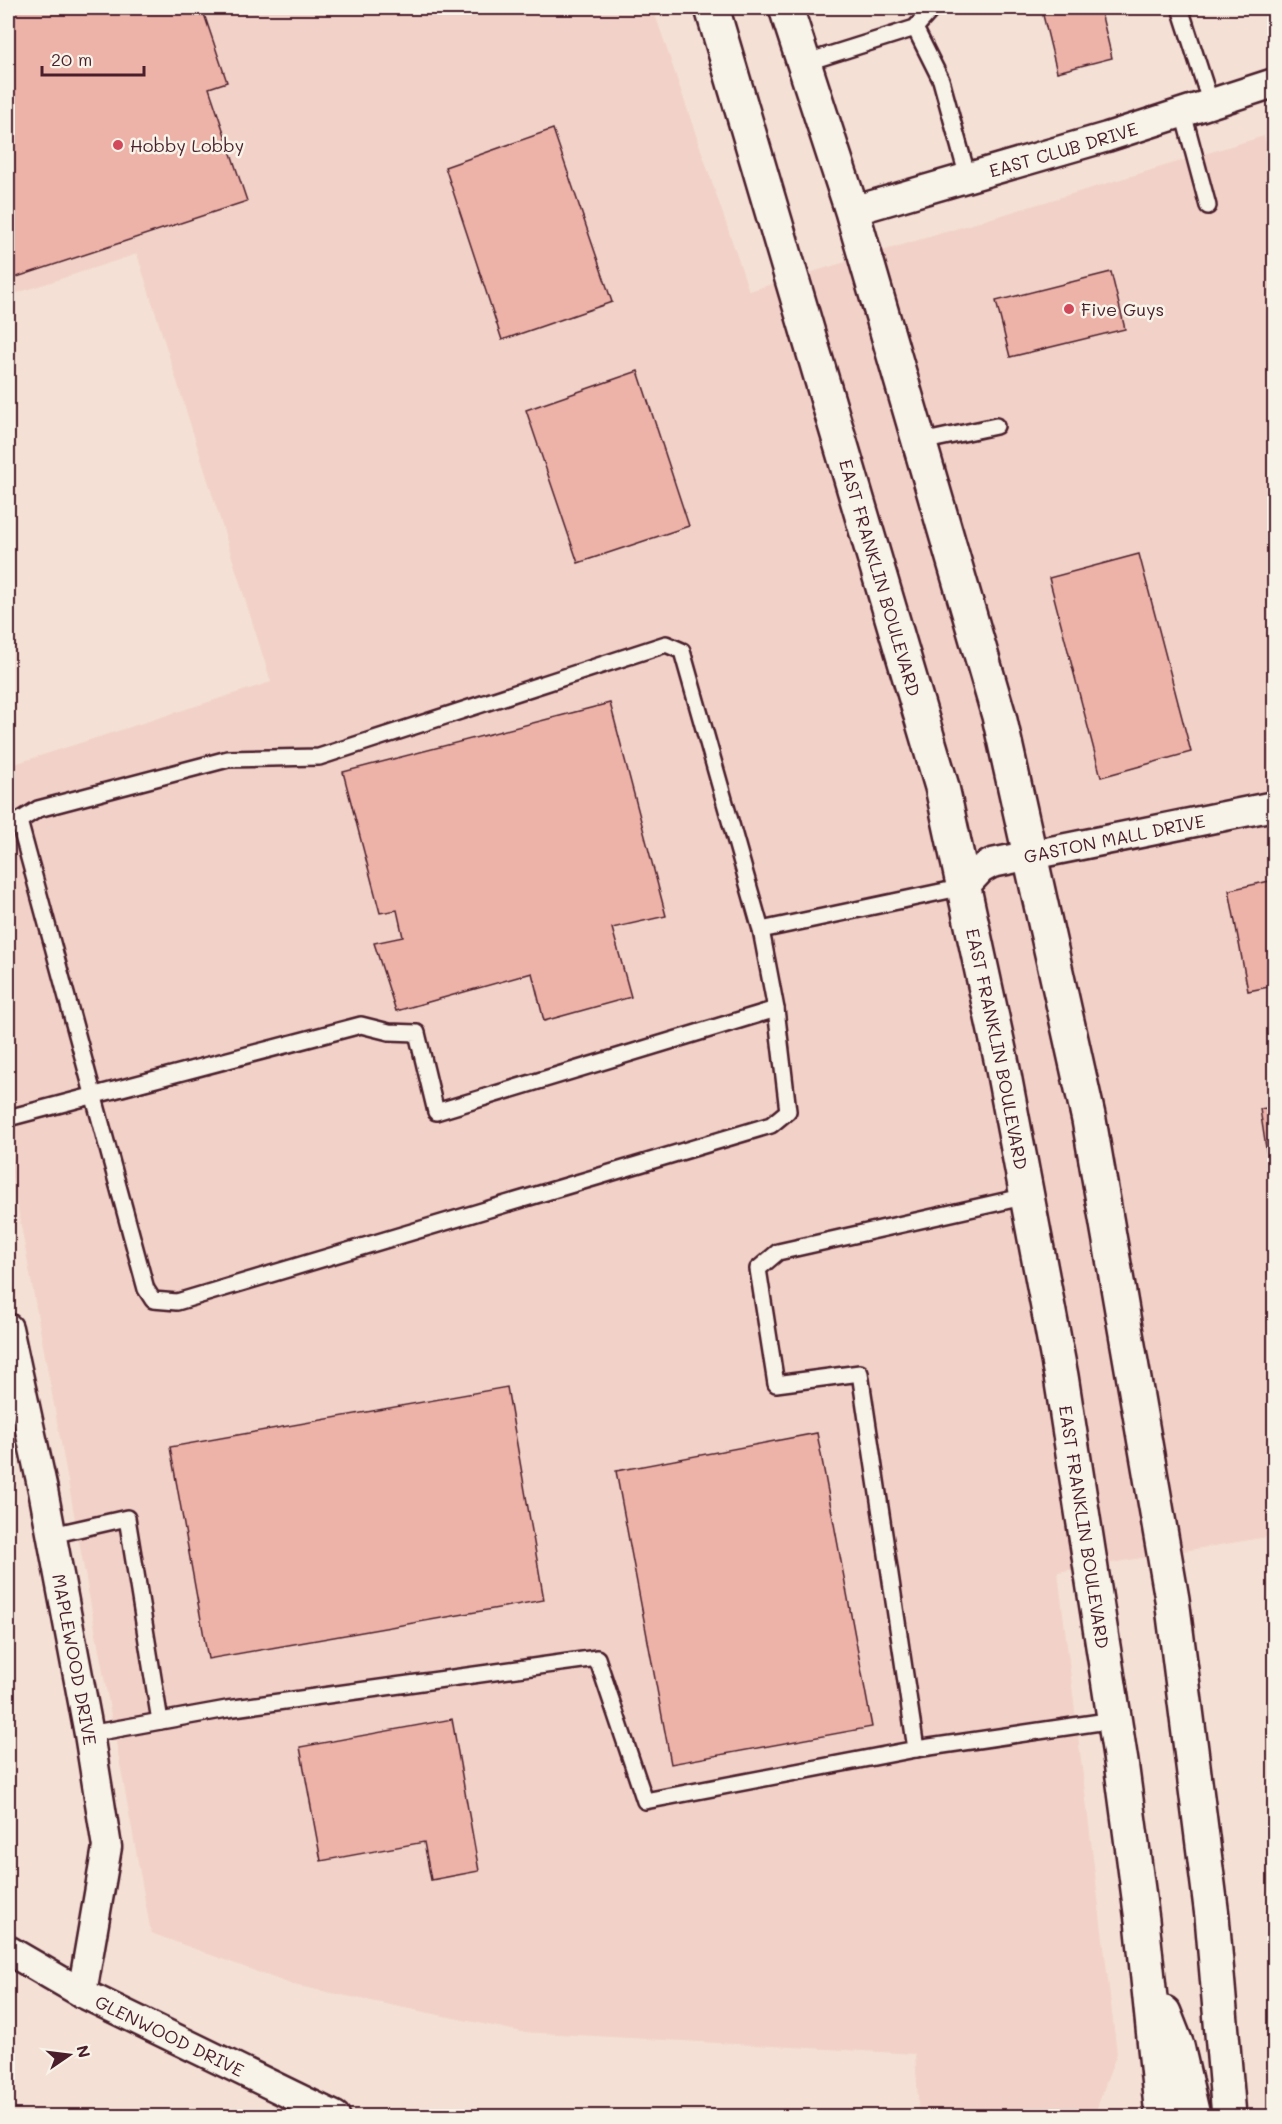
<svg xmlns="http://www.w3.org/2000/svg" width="1282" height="2124" viewBox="0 0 1282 2124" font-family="Mali,sans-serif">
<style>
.built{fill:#f2d2c8}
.building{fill:#edb3a9;stroke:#4a1f2b;stroke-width:1.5}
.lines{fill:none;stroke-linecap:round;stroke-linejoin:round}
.service-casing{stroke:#4a1f2b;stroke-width:20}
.minor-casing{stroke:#4a1f2b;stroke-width:33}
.primary-casing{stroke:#4a1f2b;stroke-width:38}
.service{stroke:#f7f3e8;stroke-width:15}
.minor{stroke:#f7f3e8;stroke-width:28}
.primary{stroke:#f7f3e8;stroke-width:33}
.poi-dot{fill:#d1495b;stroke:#f7f3e8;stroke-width:2}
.labels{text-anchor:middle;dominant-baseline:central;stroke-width:5;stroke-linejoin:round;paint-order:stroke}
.poi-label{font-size:18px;fill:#4a1f2b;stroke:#f7f3e8;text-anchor:start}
.street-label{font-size:18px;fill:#4a1f2b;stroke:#f7f3e8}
</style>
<rect width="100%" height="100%" fill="#f4e0d5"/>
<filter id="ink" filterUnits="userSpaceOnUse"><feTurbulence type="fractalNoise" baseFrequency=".0167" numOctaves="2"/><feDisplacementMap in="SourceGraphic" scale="12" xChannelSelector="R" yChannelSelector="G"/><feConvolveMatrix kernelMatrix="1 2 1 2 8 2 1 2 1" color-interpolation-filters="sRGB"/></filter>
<g filter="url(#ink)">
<path class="built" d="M8 8H653L749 291 1264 136 1274 177V1536L1058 1572 1117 2053 1094 2116H919L915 2054 522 2032 293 1985 151 1933 8 1155V766L271 682 137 254 8 296Z"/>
<g class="building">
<path d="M8 8H202L227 82 209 88 247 201 8 280Z"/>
<path d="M1055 8H1100L1112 58 1057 72 1042 11Z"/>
<path d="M553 129 612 302 502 340 445 167Z"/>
<path d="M1111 272 1125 329 1010 357 996 301Z"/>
<path d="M638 371 689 526 578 563 526 410Z"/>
<path d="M1139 554 1191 752 1101 777 1049 578Z"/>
<path d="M610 703 666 916 612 928 631 997 544 1021 532 973 396 1011 374 943 403 937 397 910 380 913 343 772Z"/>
<path d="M1274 880V986L1248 991 1229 890Z"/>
<path d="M1274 1107V1201L1260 1109Z"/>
<path d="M507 1387 544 1600 208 1659 170 1447Z"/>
<path d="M817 1433 872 1727 671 1764 616 1471Z"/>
<path d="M452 1719 479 1871 431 1880 424 1842 321 1861 300 1747Z"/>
</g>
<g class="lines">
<g class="service-casing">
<g id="service">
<path d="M1180 8 1211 104"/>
<path d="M915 28 941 80 968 178"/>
<path d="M804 63 915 28 933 8"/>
<path d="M1183 113 1208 206"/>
<path d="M921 442 996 426"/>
<path d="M761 930 682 651 666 644 319 757 228 759 38 809 19 821 146 1289 153 1300 177 1302 771 1125 788 1111 776 1009"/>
<path d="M8 1118 361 1025 389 1032 417 1033 436 1112 776 1009 761 930 964 887"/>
<path d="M1027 1196 778 1252 758 1269 776 1384 860 1373 916 1749 1114 1720"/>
<path d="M52 1535 127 1518 160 1721"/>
<path d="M89 1734 227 1709 597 1658 645 1801 916 1749"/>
</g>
</g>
<g class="minor-casing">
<g id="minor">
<path id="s1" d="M852 211 1107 137 1274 83"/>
<path id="s2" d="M964 887 981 869 992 863 1274 806"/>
<path id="s3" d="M8 1328 43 1490 89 1734 107 1847 82 1993"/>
<path id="s4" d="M8 1950 82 1993 335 2116"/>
</g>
</g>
<g class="primary-casing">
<g id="primary">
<path id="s5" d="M712 8 942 787 1001 1059 1061 1376 1121 1762 1142 1920 1162 2116"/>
<path d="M786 8 852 211 999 716 1089 1120 1172 1599 1212 1916 1229 2116"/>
<path d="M1164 2013 1177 2046 1193 2116"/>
</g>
</g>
<use href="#service" class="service"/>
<use href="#minor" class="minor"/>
<use href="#primary" class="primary"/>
</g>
</g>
<g class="poi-dot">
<circle cx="118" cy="145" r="6"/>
<circle cx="1069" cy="309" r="6"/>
</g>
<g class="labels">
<g class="poi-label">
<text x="130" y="145">Hobby Lobby</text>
<text x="1081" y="309">Five Guys</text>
</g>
<g class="street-label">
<text stroke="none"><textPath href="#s1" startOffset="220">EAST CLUB DRIVE</textPath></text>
<text stroke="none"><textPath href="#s5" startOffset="594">EAST FRANKLIN BOULEVARD</textPath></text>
<text stroke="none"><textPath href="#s2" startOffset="162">GASTON MALL DRIVE</textPath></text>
<text stroke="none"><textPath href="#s5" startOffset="1080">EAST FRANKLIN BOULEVARD</textPath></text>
<text stroke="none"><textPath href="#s5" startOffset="1566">EAST FRANKLIN BOULEVARD</textPath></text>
<text stroke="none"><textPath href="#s3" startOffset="338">MAPLEWOOD DRIVE</textPath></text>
<text stroke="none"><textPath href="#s4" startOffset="183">GLENWOOD DRIVE</textPath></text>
</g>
</g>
<rect width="1282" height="2124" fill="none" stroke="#f7f3e8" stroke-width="30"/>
<rect x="15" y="15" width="1252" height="2094" fill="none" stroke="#4a1f2b" stroke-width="2" filter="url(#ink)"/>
<g transform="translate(69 2055) rotate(76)" stroke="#f7f3e8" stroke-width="4.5" paint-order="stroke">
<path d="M0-4.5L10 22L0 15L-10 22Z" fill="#4a1f2b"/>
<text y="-9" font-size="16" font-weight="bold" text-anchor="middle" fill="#4a1f2b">N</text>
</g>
<path d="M42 66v9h102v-9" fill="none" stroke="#4a1f2b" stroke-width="3"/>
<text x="51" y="66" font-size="18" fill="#4a1f2b" stroke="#f7f3e8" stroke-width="4.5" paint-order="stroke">20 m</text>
</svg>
